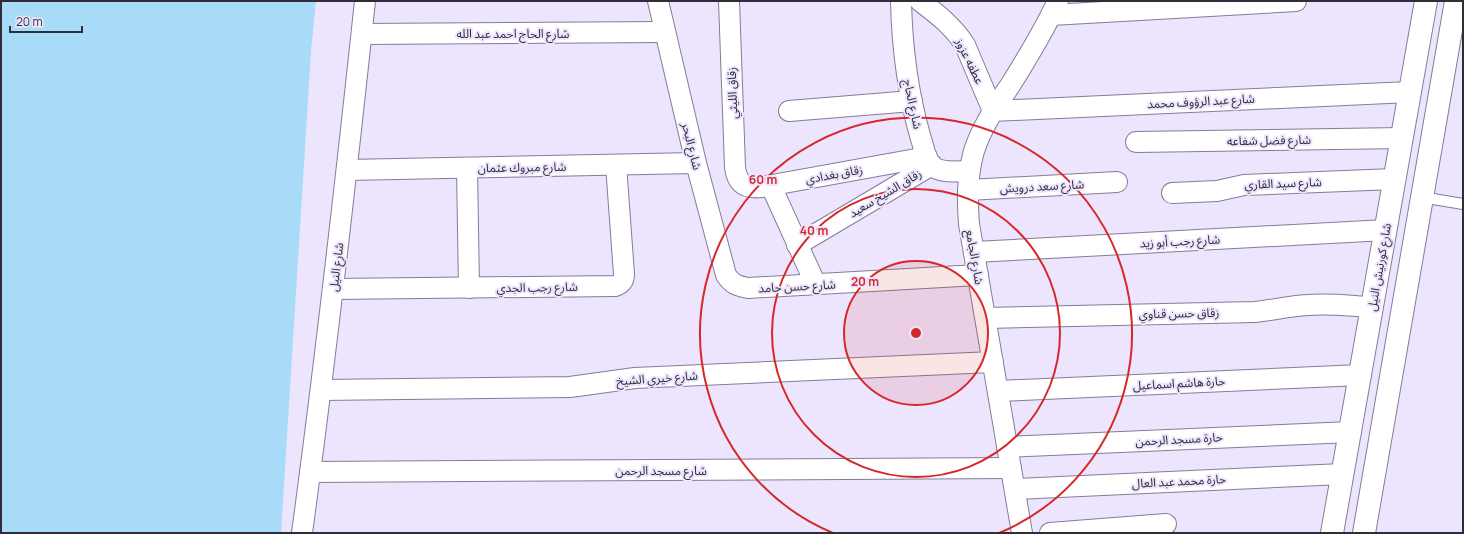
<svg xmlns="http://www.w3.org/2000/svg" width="1464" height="534" viewBox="0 0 1464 534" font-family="Manrope,'Noto Sans Arabic',sans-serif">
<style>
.water{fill:#a8dbf7}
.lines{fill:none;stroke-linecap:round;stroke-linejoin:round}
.lane-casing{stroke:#847c98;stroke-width:12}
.street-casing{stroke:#847c98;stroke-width:22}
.highway-casing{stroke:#847c98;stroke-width:24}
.lane{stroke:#fff;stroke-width:10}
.street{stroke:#fff;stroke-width:20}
.highway{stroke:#fff;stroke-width:22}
.ring{fill:none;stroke:#d62828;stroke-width:2}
.labels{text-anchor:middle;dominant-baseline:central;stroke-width:4;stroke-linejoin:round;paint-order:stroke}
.street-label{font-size:12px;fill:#302d39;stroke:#ede5fe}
.centre{fill:#d62828;stroke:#ede5fe;stroke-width:2}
.ring-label{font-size:12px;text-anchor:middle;font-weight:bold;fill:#d62828;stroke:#ede5fe;stroke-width:4;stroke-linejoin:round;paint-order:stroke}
</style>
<rect width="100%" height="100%" fill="#ede5fe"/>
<path class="water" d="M1 1H316L311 51 281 533H1Z"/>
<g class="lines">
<g class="lane-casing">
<path id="lane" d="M1421 197 1463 204"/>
</g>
<g class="street-casing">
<g id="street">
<path d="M658 1 696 163 726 275C732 284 737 286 748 288L978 275"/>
<path d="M729 1 735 167C737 184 745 189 762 187L927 157"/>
<path d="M901 1C902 48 908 94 921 139 924 147 925 158 931 165 940 174 958 171 969 171"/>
<path d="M920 1C937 14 953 26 965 45L993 111 1410 92"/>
<path d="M1051 15 1296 1"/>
<path d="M362 34 665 32"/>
<path d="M789 111 912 101"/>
<path d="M1136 142 1402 138"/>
<path d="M467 168 469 288"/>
<path d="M347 170 696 163"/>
<path d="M771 186 816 285"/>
<path d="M968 190 1117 182"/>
<path d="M1172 193 1217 191 1244 185 1394 179"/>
<path d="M797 245 932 165"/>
<path d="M974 252 1386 230"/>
<path d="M333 289 615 286C621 284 624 281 624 274L616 165"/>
<path d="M986 318 1255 312C1273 310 1290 306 1307 305 1329 303 1351 306 1372 307"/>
<path d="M321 390 570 387 635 378 993 362"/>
<path d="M998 391 1361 375"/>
<path d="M1007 447 1351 432"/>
<path d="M310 472 1011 468"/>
<path d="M1015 489 1343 474"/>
<path d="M302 533C326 356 346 179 365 1"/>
<path d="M1022 533 969 224C967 199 967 175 974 151 982 126 997 105 1011 84 1028 57 1044 30 1058 1"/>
<path d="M1050 533 1166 524"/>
</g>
</g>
<g class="highway-casing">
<g id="highway">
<path d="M1332 533 1426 1"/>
<path d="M1364 533 1456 1"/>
</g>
</g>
<use href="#lane" class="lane"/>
<use href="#street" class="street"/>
<use href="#highway" class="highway"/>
</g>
<circle cx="916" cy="333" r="72" fill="#d62828" fill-opacity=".12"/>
<g class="ring">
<circle cx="916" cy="333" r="72"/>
<circle cx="916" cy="333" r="144"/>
<path d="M833 533A216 216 0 1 1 999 533"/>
</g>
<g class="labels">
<g class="street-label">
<text x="513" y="33">شارع الحاج احمد عبد الله</text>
<text transform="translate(970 61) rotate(64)">عطفه عزوز</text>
<text transform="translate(732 93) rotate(-92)">زقاق الليثي</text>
<text transform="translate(1201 101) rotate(-3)">شارع عبد الرؤوف محمد</text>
<text transform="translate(913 104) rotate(78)">شارع الحاج</text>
<text transform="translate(1269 140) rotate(-1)">شارع فضل شفاعه</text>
<text transform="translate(692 146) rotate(76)">شارع البحر</text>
<text transform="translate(522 167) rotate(-1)">شارع مبروك عثمان</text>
<text transform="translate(834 174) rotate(-10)">زقاق بغدادي</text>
<text transform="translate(1283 183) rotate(-2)">شارع سيد القاري</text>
<text transform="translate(1042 186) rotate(-3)">شارع سعد درويش</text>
<text transform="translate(885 193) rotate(-31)">زقاق الشيخ سعيد</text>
<text transform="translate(1180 241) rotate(-3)">شارع رجب أبو زيد</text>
<text transform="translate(975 257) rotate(80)">شارع الجامع</text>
<text transform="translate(336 267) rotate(-83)">شارع النيل</text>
<text transform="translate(1379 267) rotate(-80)">شارع كورنيش النيل</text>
<text transform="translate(797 286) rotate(-3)">شارع حسن حامد</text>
<text transform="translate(537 287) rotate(-1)">شارع رجب الجدي</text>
<text transform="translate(1179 313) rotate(-1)">زقاق حسن قناوي</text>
<text transform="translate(657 378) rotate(-4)">شارع خيري الشيخ</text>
<text transform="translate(1179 383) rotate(-3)">حارة هاشم اسماعيل</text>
<text transform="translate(1179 439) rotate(-3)">حارة مسجد الرحمن</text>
<text x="661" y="470">شارع مسجد الرحمن</text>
<text transform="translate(1179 481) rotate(-3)">حارة محمد عبد العال</text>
</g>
</g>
<circle cx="916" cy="333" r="6" class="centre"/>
<g class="ring-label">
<text x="763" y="184">60 m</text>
<text x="814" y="235">40 m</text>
<text x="865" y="286">20 m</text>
</g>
<rect width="1464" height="534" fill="none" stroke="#302d39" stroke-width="4"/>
<path d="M10 26v6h72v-6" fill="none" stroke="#302d39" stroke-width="2"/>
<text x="16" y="26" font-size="12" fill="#302d39" stroke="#ede5fe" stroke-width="3" paint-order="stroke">20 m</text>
</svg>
